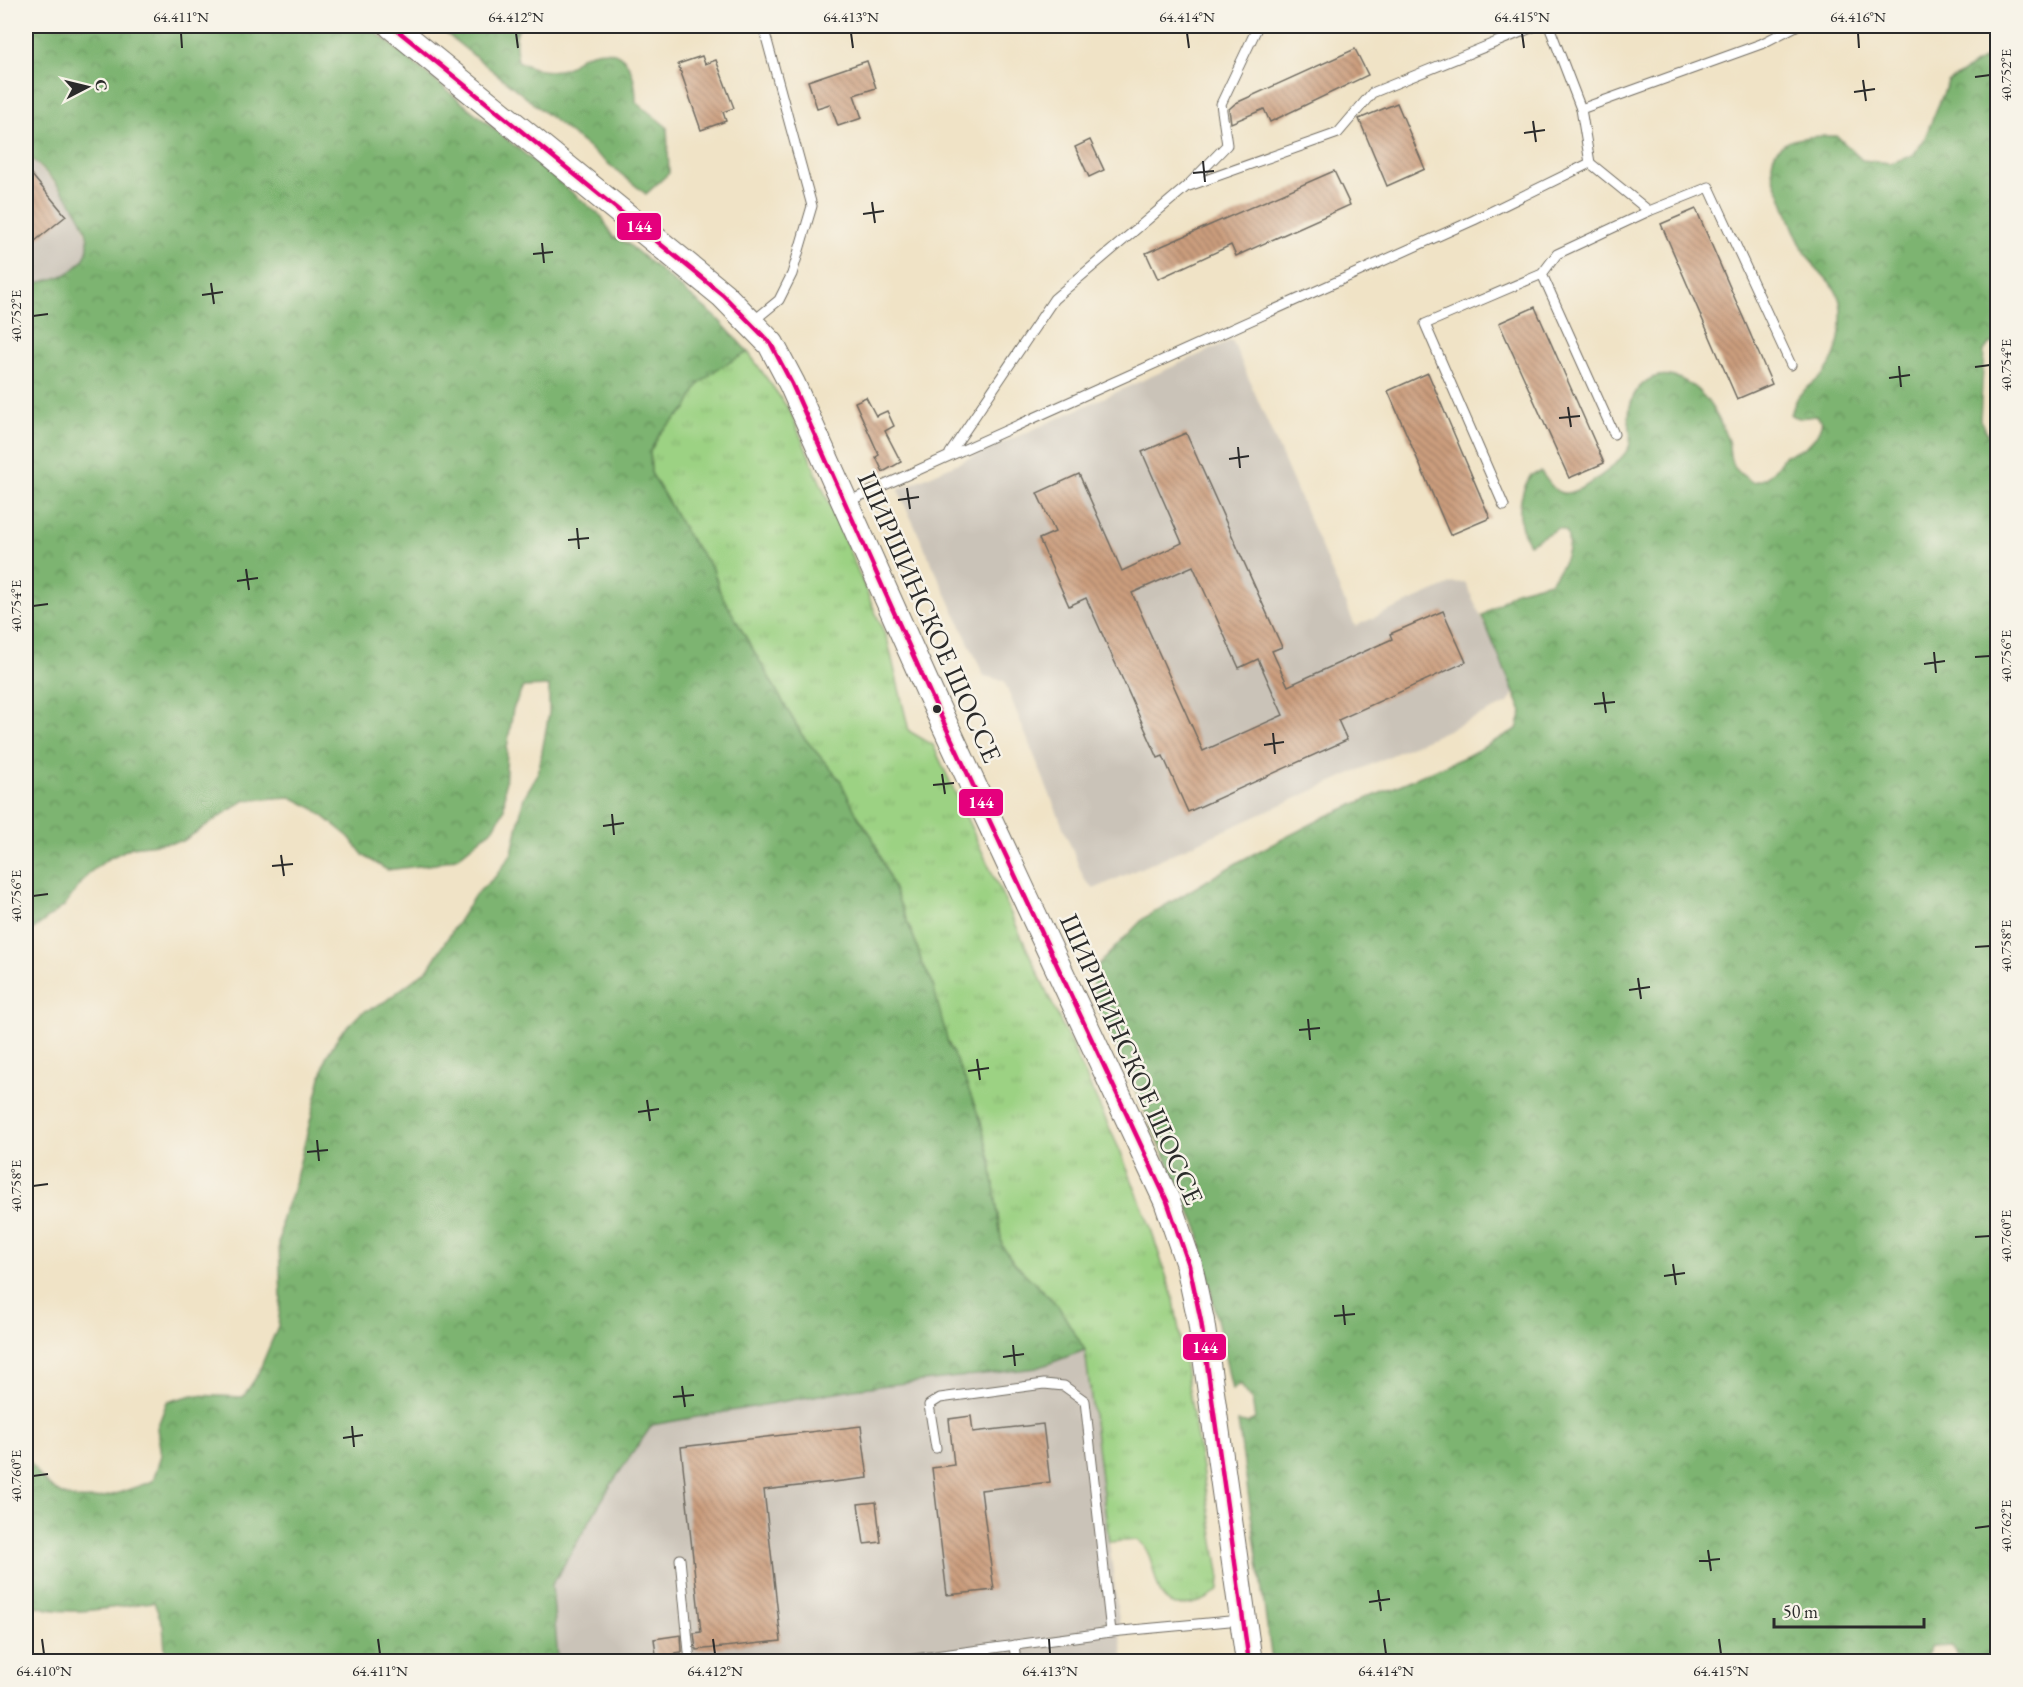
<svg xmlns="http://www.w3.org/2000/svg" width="2023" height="1687" viewBox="0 0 2023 1687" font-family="'EB Garamond',serif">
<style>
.industrial{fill:#cac3b8}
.grass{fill:url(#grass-tufts);stroke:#647e57;stroke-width:1.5}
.forest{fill:url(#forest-crowns);stroke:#54704e;stroke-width:1.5}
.building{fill:url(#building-back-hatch);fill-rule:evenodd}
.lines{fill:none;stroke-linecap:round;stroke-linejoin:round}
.service-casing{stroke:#706b61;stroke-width:11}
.secondary-casing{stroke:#706b61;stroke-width:28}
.service{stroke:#fff;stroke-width:9}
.secondary{stroke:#fff;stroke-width:26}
.bus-1-casing{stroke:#f7f3e8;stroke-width:9}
.bus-1{stroke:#e5007d;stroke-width:4.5}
.ticks{fill:none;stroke:#2b2b2b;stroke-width:2}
.bus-dot{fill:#2b2b2b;stroke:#f7f3e8;stroke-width:2}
.labels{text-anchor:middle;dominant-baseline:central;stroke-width:5;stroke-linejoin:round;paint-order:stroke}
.street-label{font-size:27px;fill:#2b2b2b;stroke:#f7f3e8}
.line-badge{stroke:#f7f3e8;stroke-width:2}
.badge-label{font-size:16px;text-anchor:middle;font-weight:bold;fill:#fff}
.neatline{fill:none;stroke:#2b2b2b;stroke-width:2}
.ticks-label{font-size:15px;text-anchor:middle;fill:#2b2b2b}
</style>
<defs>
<pattern id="grass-tufts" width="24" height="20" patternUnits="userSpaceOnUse" patternTransform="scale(1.5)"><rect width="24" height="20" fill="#9cd283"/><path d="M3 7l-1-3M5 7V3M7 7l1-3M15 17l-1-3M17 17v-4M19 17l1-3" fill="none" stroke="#87b471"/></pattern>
<pattern id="forest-crowns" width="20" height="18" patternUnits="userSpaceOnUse" patternTransform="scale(1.5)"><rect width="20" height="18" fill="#7db471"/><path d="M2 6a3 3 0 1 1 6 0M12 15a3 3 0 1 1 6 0" fill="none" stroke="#67935d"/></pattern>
<pattern id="building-back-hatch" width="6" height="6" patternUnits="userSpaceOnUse" patternTransform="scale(1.5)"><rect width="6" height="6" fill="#cb9d7d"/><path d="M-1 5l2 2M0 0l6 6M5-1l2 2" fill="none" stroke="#a58067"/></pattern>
</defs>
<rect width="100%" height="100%" fill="#f7f3e8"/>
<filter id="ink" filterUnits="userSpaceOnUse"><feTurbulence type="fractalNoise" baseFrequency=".0167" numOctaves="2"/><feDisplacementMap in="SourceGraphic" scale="12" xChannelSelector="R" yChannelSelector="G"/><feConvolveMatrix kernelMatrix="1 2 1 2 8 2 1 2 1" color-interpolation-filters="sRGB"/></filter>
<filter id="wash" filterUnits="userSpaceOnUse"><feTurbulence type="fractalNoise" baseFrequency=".008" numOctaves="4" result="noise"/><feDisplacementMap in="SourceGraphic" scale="24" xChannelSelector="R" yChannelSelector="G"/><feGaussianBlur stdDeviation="1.35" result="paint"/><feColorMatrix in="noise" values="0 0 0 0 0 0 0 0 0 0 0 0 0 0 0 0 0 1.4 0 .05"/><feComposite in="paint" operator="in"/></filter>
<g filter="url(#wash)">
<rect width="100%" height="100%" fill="#f0e3c6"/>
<g class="industrial">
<path d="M26 154 71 201 78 211 88 242 87 253 82 262 66 275 59 280 38 283 26 289Z"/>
<path d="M1232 340 1355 626 1453 583 1465 582 1515 691 1508 703 1094 889 1084 879 1004 681 984 676 898 490Z"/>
<path d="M1085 1350 1124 1661H558L552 1585 612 1483 652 1425 853 1389 1037 1368Z"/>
</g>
<path class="grass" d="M748 352 790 411 888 642 909 731 933 745 1121 1153 1150 1226 1174 1300 1220 1578 1219 1590C1208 1600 1199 1603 1185 1605 1147 1610 1162 1558 1138 1540L1109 1542 1085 1350 1058 1306 1015 1264 1002 1246 991 1163 972 1101 941 1024 932 981 922 964 916 943 872 836 802 735 720 592 713 569 690 539 651 473 650 451 661 432 687 408 698 385 717 369Z"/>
<g class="forest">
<path d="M26 26H368L602 217 613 237 628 244 717 318 748 352 717 369 698 385 687 408 661 432 650 451 651 473 690 539 713 569 720 592 802 735 840 780 858 817 872 836 916 943 922 964 932 981 948 1043 965 1080 981 1122 991 1163 1002 1246 1015 1264 1058 1306 1085 1350 1037 1368 853 1389 652 1425 612 1483 552 1585 558 1661H166L163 1626 154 1602C114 1606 64 1620 26 1602V1455C61 1518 97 1501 153 1481L161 1455 157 1428 167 1402 193 1395 243 1397 257 1376 278 1326 281 1298 279 1244 282 1217 293 1190 326 1057 340 1034 361 1013 384 1002 428 969 475 895 496 876 512 853 524 797 538 774 549 713V686L523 687 513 709 507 749 504 810 494 828 458 857 436 864 387 870 364 856 349 837 313 808 291 797 245 800 183 841 132 847 108 859 89 873 64 906 28 933 26 932V289C44 276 63 284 82 261 107 231 47 171 26 154Z"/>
<path d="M437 26H520C513 36 516 49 518 61 534 70 547 73 564 69 572 67 576 59 583 56 623 40 636 67 636 102L667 127 669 173 646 194Z"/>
<path d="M1997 50 1998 342 1989 344 1984 351 1980 420 1998 454 1997 1661H1960L1952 1646 1932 1647 1922 1662 1272 1661 1238 1422 1247 1423 1255 1419 1252 1400 1240 1384 1232 1390 1198 1229 1096 1003 1091 972 1144 918 1240 861 1327 816 1467 756 1517 729 1522 712 1482 616 1516 591 1550 582C1562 567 1574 550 1566 531L1558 528 1529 544C1515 523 1518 495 1531 475L1541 472C1546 478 1552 489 1559 492 1576 500 1622 462 1629 447 1633 438 1628 425 1629 415 1630 391 1649 370 1674 377 1703 385 1718 414 1728 441 1730 448 1729 457 1732 463 1736 472 1745 477 1752 482 1770 481 1775 468 1785 455 1804 452 1817 440 1822 422L1816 416 1799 418 1791 415C1797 393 1800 394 1817 380 1837 365 1842 333 1841 309 1840 288 1825 279 1813 264 1798 244 1790 220 1782 198 1778 188 1772 179 1772 168 1770 134 1815 136 1837 136L1862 160 1890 163 1912 156 1923 142 1948 82Z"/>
</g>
<g id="blocks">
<g class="building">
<path d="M1355 49 1368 75 1270 122 1264 109 1231 123 1229 109 1236 103Z"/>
<path d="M702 56 705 64 716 60 734 108 723 112 726 121 701 130 678 64Z"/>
<path d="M867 61 876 88 854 95 862 118 838 126 830 104 817 108 808 81Z"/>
<path d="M1397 103 1425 169 1387 186 1359 119Z"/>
<path d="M1090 140 1104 170 1089 177 1075 147Z"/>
<path d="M26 168 66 216 35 241 26 230Z"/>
<path d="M1334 171 1350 205 1236 256 1231 245 1158 279 1146 253Z"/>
<path d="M1696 209 1772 384 1737 399 1661 224Z"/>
<path d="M1535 307 1604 463 1569 478 1499 323Z"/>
<path d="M1428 373 1490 518 1450 535 1388 391Z"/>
<path d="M866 397 876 416 887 411 894 426 885 431 901 462 883 472 876 457 879 455 855 402Z"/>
<path d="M1186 433 1282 647 1272 651 1288 686 1392 639 1390 634 1443 611 1466 662 1338 720 1347 740 1188 812 1163 756 1158 758 1086 598 1069 606 1039 539 1055 532 1037 493 1079 474 1122 571 1182 543 1142 452ZM1193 566 1239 668 1258 659 1283 715 1203 751 1132 593Z"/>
<path d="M971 1416 973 1432 1043 1424 1050 1482 981 1490 994 1590 947 1595 932 1468 954 1465 949 1419Z"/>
<path d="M861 1426 868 1478 764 1490 781 1641 696 1650 694 1633 701 1632 681 1447Z"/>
<path d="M876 1502 881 1542 864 1544 858 1504Z"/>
<path d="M681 1635 682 1652 675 1653 677 1662H657L654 1639Z"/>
</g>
</g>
</g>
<g filter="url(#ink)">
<use href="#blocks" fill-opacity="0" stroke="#706b61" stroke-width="1.5"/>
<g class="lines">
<g class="service-casing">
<g id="service">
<path d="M1549 26 1581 109"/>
<path d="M1590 163 1649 211 1709 187 1791 365"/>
<path d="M1188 185 1227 145 1221 104 1258 26"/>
<path d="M1542 274 1614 434"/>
<path d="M751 323 779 300 792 274 812 206 763 26"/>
<path d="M950 453 1054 299 1186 187 1338 133 1372 93 1536 26"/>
<path d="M847 502 1474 220 1590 163 1581 109 1761 44 1796 26"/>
<path d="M1504 506 1425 324 1542 274 1557 254 1649 211"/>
<path d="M936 1448 929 1405 940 1398 1044 1384 1064 1386 1085 1401 1111 1632"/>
<path d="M680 1559 690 1662"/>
<path d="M1014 1645 1016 1662"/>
<path d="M891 1662 1111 1632 1240 1620"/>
</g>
</g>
<g class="secondary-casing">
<path id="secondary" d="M392 26 723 295 771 344 792 384 930 693 1167 1201 1189 1265 1201 1321 1249 1662"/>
</g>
<use href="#service" class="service"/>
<use href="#secondary" class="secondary"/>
<g class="bus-1-casing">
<path id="bus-1" d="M392 26 723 295 771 344 792 384 930 693 1167 1201 1189 1265 1201 1321 1249 1662"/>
</g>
<use href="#bus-1" class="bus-1"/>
</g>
</g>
<path class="ticks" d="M181 33 182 48M516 33 518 48M851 33 853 48M1187 33 1189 48M1522 33 1524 48M1858 33 1859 48M1975 77 1990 75M1863 80 1866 101M1854 92 1875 89M1533 121 1536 142M1524 133 1545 130M1203 161 1205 182M1193 173 1214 171M872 202 875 223M863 214 884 211M542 243 544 263M533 254 553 252M211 283 214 304M202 295 223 292M33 316 48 314M1899 366 1901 387M1975 367 1990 365M1889 378 1910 375M1568 407 1571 427M1559 418 1580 416M1238 447 1240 468M1229 459 1249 456M907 488 910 509M898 500 919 497M577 528 579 549M568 540 589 538M246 569 249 590M237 581 258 578M33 606 48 604M1934 652 1936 673M1975 657 1990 656M1924 664 1945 661M1603 692 1606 713M1594 704 1615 702M1273 733 1275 754M1264 745 1284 742M942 774 945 794M933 785 954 783M612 814 614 835M603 826 624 823M281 855 284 876M272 866 293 864M33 896 48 894M1975 947 1990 946M1638 978 1641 999M1629 990 1650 987M1308 1019 1310 1040M1299 1030 1320 1028M977 1059 980 1080M968 1071 989 1068M647 1100 650 1121M638 1112 659 1109M317 1140 319 1161M307 1152 328 1150M33 1186 48 1184M1975 1237 1990 1236M1673 1264 1676 1285M1664 1276 1685 1273M1343 1305 1345 1325M1334 1316 1355 1314M1013 1345 1015 1366M1003 1357 1024 1354M682 1386 685 1407M673 1397 694 1395M352 1426 354 1447M343 1438 363 1435M33 1476 48 1474M1975 1528 1990 1526M1708 1550 1711 1571M1699 1561 1720 1559M1378 1590 1381 1611M1369 1602 1390 1599M42 1639 44 1654M378 1639 380 1654M713 1639 715 1654M1049 1639 1050 1654M1384 1639 1386 1654M1719 1639 1721 1654"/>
<circle class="bus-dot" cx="937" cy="709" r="5"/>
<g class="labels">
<g class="street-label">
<text transform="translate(930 617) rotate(66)">ШИРШИНСКОЕ ШОССЕ</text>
<text transform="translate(1132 1059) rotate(66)">ШИРШИНСКОЕ ШОССЕ</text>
</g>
</g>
<g class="line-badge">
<rect x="616" y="212" width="46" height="29" rx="6" fill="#e5007d"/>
<rect x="958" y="788" width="46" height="29" rx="6" fill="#e5007d"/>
<rect x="1182" y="1333" width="45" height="28" rx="6" fill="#e5007d"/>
</g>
<g class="badge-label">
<text x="639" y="232">144</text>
<text x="981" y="808">144</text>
<text x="1205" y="1353">144</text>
</g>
<rect width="2023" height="1687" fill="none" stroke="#f7f3e8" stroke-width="66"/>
<g transform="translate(87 87) rotate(83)" stroke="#f7f3e8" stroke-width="4.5" paint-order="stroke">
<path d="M0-4.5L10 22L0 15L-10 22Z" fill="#2b2b2b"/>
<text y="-9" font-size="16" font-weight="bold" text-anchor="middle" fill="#2b2b2b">С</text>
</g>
<path d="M1774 1618v9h150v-9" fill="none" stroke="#2b2b2b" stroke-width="3"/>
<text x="1783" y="1618" font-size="18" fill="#2b2b2b" stroke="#f7f3e8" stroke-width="4.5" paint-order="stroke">50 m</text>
<rect x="33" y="33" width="1957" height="1621" class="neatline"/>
<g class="ticks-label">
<text x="181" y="22">64.411°N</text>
<text x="516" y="22">64.412°N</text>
<text x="851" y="22">64.413°N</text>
<text x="1187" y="22">64.414°N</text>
<text x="1522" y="22">64.415°N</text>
<text x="1858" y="22">64.416°N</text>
<text transform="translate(2006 75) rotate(-90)" y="5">40.752°E</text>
<text transform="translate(16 316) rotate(-90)" y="5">40.752°E</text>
<text transform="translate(2006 365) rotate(-90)" y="5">40.754°E</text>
<text transform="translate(16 606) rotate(-90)" y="5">40.754°E</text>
<text transform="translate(2006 656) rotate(-90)" y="5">40.756°E</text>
<text transform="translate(16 896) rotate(-90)" y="5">40.756°E</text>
<text transform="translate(2006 946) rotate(-90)" y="5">40.758°E</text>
<text transform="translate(16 1186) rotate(-90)" y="5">40.758°E</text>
<text transform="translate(2006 1236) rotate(-90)" y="5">40.760°E</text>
<text transform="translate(16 1476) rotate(-90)" y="5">40.760°E</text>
<text transform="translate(2006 1526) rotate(-90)" y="5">40.762°E</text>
<text x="44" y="1676">64.410°N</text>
<text x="380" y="1676">64.411°N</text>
<text x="715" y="1676">64.412°N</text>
<text x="1050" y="1676">64.413°N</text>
<text x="1386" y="1676">64.414°N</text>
<text x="1721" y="1676">64.415°N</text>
</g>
</svg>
